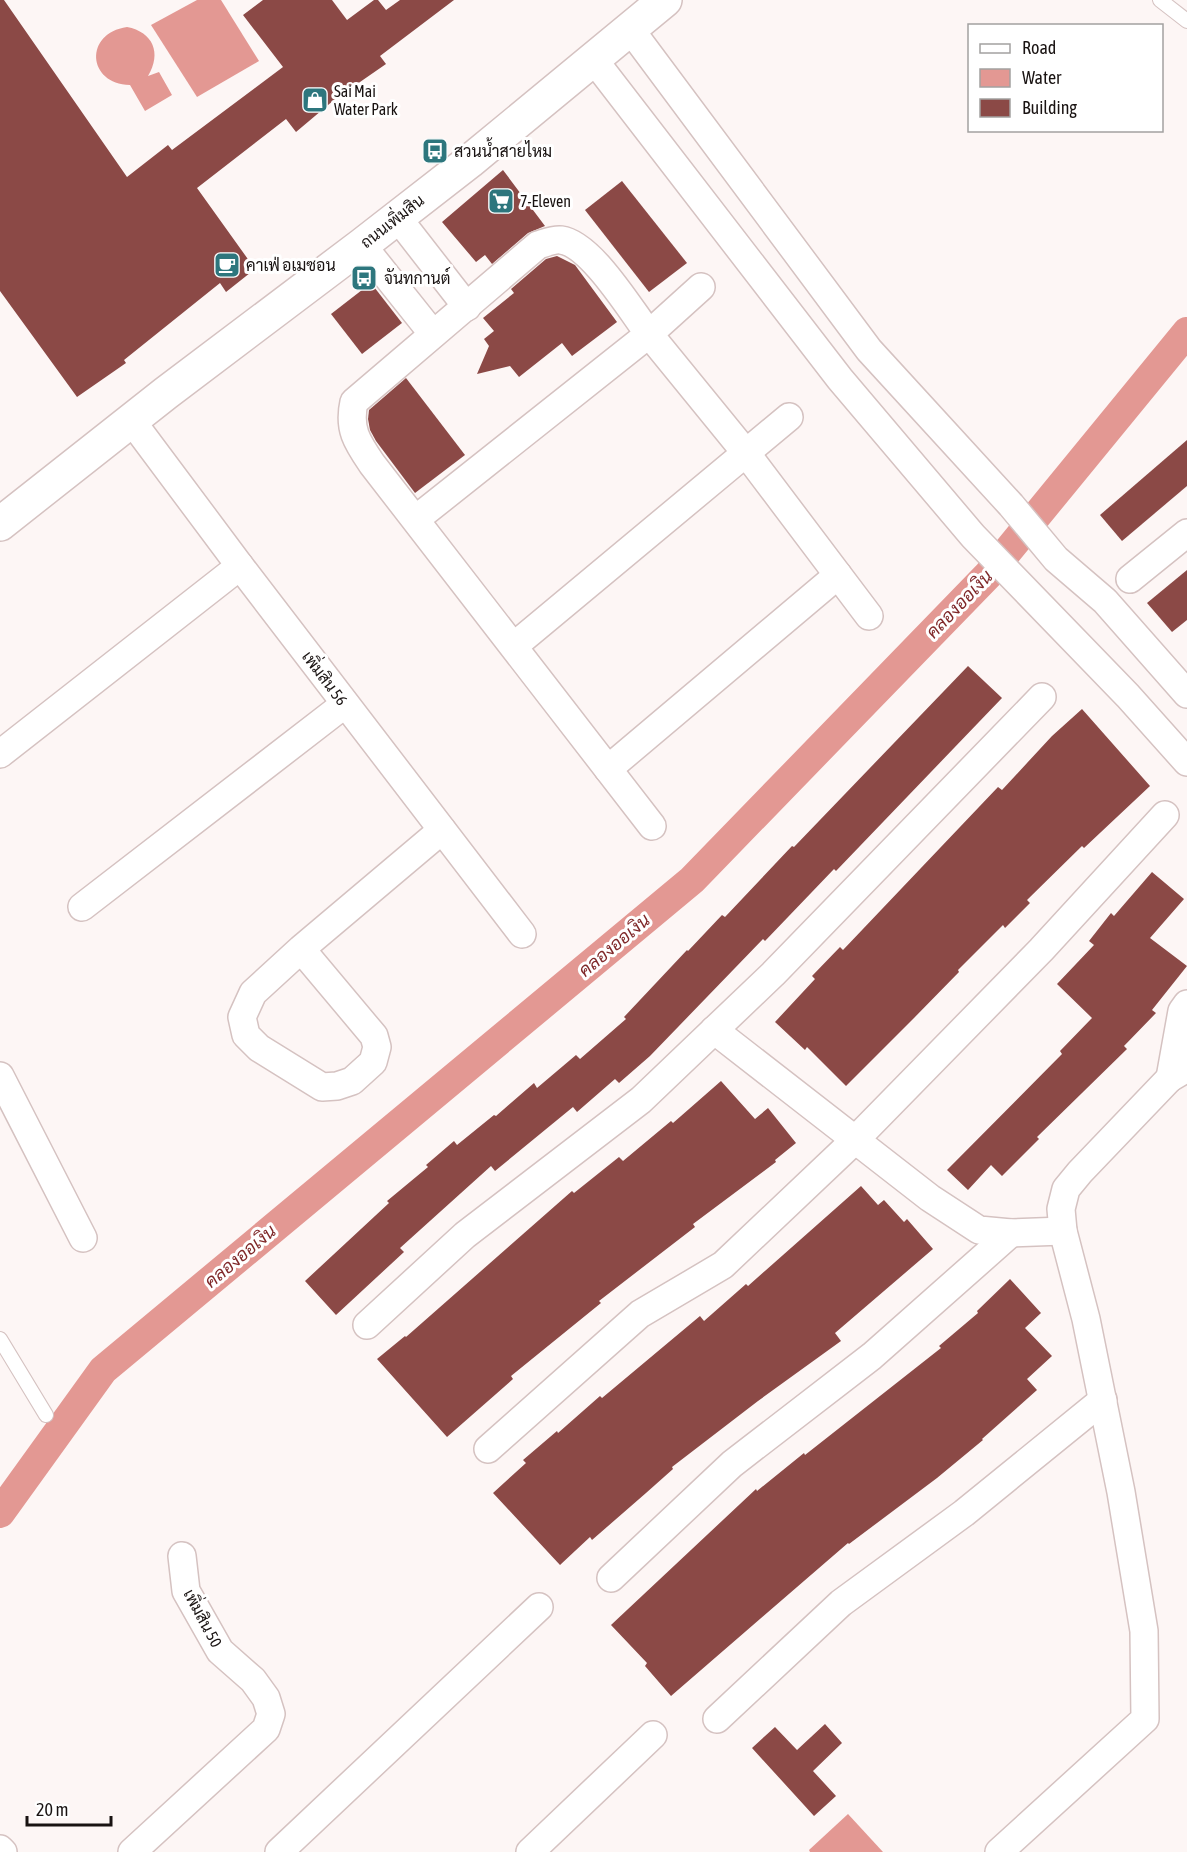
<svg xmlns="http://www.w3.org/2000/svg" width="1187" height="1852" viewBox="0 0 1187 1852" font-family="'Asap Condensed',Sarabun,sans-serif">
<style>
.water{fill:#e39893}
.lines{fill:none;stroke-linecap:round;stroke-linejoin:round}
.canal{stroke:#e39893;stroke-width:30}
.building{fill:#8b4946}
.lane-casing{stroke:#d5c2c1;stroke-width:16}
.street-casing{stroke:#d5c2c1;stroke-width:30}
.secondary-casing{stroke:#d5c2c1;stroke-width:36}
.lane{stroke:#fff;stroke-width:14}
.street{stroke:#fff;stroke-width:27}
.secondary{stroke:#fff;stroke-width:33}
.labels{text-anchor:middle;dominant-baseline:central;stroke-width:6;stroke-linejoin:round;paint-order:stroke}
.poi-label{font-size:16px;fill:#191312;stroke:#fff;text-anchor:start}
.street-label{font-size:16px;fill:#191312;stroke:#fff}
.water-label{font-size:18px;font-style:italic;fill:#7f2829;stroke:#fff}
</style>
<rect width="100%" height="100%" fill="#fdf6f5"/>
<g class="water">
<path d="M197 0H221L259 61 197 97 151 25Z"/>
<path d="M127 27C153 32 162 53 148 76L159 72 172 95 145 111 130 85C87 84 84 33 127 27Z"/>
<path d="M848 1814 883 1852H810L809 1850Z"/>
</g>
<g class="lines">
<path class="canal" d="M0 1513 103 1370 692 880 988 575 1187 332"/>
</g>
<g class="building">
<path d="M0 0H4L127 177 168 145 172 150 283 67 243 15 263 0H332L347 20 374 0H378L386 10 400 0H454L380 56 386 64 334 100 296 132 286 119 197 188 255 269 226 292 220 283 124 360 126 363 77 397 0 291Z"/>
<path d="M503 170 545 226 528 233 492 264 485 255 476 262 442 222Z"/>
<path d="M622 181 687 263 649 292 585 210Z"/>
<path d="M557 256 575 265 617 322 572 356 562 343 519 377 510 366 477 374 489 346 484 339 494 331 483 318 514 293 511 289 546 259Z"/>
<path d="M371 283 402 323 362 354 331 314Z"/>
<path d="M406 378 465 455 415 493 376 441 370 430 368 419 369 410Z"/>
<path d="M1187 440V486L1122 541 1100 515Z"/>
<path d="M1187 570V620L1172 632 1147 603Z"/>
<path d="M968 666 1002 698 836 871 834 869 765 941 763 939 650 1056 619 1083 615 1079 577 1112 573 1107 495 1171 491 1166 400 1248 404 1252 336 1315 305 1281 389 1203 387 1201 428 1167 426 1165 454 1141 457 1145 494 1115 496 1116 534 1083 537 1088 576 1055 580 1059 626 1019 624 1017 687 950 688 951 722 915 725 917 792 846 794 847Z"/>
<path d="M1082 709 1150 786 1084 848 1082 846 1027 900 1030 903 1005 928 1003 925 958 970 959 972 914 1018 846 1086 807 1047 805 1050 775 1022 815 979 812 976 840 947 843 950 998 787 1002 790 1052 736Z"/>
<path d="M1152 872 1184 899 1150 938 1187 966 1152 1010 1156 1013 1124 1046 1127 1049 1037 1137 1039 1139 1002 1176 991 1165 968 1190 947 1170 1062 1054 1060 1051 1092 1018 1057 984 1094 945 1089 941 1111 913 1114 916Z"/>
<path d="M721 1081 755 1119 768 1108 796 1143 775 1160 776 1162 693 1224 695 1227 599 1301 601 1303 511 1376 513 1379 447 1437 377 1359 405 1336 406 1337 572 1191 574 1193 619 1157 623 1161 671 1121 673 1123Z"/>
<path d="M861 1186 878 1205 884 1200 904 1222 907 1219 933 1249 835 1333 841 1341 758 1401 672 1467 673 1469 646 1493 592 1540 590 1537 560 1565 493 1493 526 1463 523 1460 557 1431 558 1433 600 1396 602 1398 700 1316 704 1321 746 1284 748 1286Z"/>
<path d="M1010 1279 1041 1313 1025 1328 1052 1356 1027 1379 1037 1390 982 1439 983 1440 937 1478 849 1544 848 1543 671 1696 645 1666 647 1663 611 1625 756 1489 757 1491 804 1453 805 1455 941 1348 939 1346 978 1313 977 1311Z"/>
<path d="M825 1724 842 1743 813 1771 836 1796 814 1816 752 1748 775 1727 797 1750Z"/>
</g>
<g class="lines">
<g class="lane-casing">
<g id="lane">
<path d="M1160 0 1187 21"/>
<path d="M0 1339 46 1415"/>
</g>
</g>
<g class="street-casing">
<g id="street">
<path d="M630 29 869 350 1011 505 1056 559 1105 601 1187 694"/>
<path d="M594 60 840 379 973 536 1128 696 1187 762"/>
<path d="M397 217 467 307"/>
<path d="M362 245 433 334"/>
<path d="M701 287 649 334 746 453 869 616"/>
<path d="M131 420 240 566 522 934"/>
<path d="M416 519 649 334C630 309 591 244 561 240 554 239 545 243 538 245L354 402C348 429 357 442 372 464L652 826"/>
<path d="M1130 579 1187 533"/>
<path d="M514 646 789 417"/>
<path d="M0 754 240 566"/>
<path d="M608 769 838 575"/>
<path d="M82 907 345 704"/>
<path d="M301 949 374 1036 377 1047 373 1062 352 1081 337 1086 322 1087 259 1048 246 1035 242 1017 253 993 301 949 442 830"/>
<path d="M1187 1004 1182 1011 1170 1078 1187 1068"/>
<path d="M714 1030 930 1198 979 1230 1011 1233 1063 1231"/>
<path d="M0 1076 83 1238"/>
<path d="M367 1325 465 1235 641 1100 773 974 1042 697"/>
<path d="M488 1449 640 1314 723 1265 855 1140 1041 950 1165 815"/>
<path d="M611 1578 732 1464 872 1356 1011 1233"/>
<path d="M717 1719 841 1603 964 1513 1103 1400"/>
<path d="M0 1849 3 1852"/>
<path d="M132 1852 266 1729 271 1714 266 1698 253 1680 220 1651 186 1591 182 1556"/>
<path d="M279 1852 539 1607"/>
<path d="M530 1852 653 1735"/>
<path d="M999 1852 1145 1719 1144 1631 1121 1492 1086 1319 1063 1231 1061 1209 1066 1189 1080 1172 1170 1078"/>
</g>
</g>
<g class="secondary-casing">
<path id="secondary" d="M0 524 166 393 362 245 470 161 665 0"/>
</g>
<use href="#lane" class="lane"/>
<use href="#street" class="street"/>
<use href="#secondary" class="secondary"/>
</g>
<defs>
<g id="shop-square" transform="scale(1.35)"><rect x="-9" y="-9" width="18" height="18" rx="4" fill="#2d767d" stroke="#fff"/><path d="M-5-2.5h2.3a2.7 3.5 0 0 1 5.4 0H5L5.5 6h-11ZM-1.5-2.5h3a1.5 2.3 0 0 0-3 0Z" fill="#fff"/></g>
<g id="bus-square" transform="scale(1.35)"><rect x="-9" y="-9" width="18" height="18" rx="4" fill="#2d767d" stroke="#fff"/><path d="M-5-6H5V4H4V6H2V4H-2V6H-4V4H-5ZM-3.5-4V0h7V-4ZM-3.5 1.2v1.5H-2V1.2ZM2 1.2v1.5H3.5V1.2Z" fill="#fff"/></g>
<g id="supermarket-square" transform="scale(1.35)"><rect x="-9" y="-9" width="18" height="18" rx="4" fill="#2d767d" stroke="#fff"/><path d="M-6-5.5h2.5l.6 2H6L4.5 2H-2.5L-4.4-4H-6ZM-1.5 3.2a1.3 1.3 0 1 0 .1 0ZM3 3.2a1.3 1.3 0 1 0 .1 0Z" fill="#fff"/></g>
<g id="cafe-square" transform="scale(1.35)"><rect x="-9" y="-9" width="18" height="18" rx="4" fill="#2d767d" stroke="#fff"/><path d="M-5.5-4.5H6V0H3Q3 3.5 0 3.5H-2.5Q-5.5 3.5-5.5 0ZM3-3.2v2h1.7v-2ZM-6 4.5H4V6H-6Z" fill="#fff"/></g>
</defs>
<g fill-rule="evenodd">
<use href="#shop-square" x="315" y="100"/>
<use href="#bus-square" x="435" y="151"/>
<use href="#supermarket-square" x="501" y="201"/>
<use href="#cafe-square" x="227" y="265"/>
<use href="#bus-square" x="364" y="278"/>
</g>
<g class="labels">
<g class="poi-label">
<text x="334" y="91">Sai Mai<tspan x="334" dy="18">Water Park</tspan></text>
<text x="454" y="151">สวนน้ำสายไหม</text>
<text x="520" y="201">7-Eleven</text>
<text x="246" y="265">คาเฟ่ อเมซอน</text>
<text x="384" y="278">จันทกานต์</text>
</g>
<g class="street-label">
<text transform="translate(392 221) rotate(-38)">ถนนเพิ่มสิน</text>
<text transform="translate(325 678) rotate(53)">เพิ่มสิน 56</text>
<text transform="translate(203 1618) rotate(62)">เพิ่มสิน 50</text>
</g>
<g class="water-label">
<text transform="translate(959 604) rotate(-46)">คลองออเงิน</text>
<text transform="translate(614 945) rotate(-40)">คลองออเงิน</text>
<text transform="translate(240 1256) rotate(-40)">คลองออเงิน</text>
</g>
</g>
<rect x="968" y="24" width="195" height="108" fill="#ffffff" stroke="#a3a1a0" stroke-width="1.5"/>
<rect x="980" y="44" width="30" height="9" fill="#ffffff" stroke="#a3a1a0" stroke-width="1.5"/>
<text x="1022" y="54" font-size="18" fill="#191312">Road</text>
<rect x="980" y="69" width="30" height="18" fill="#e39893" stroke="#a3a1a0" stroke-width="1.5"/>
<text x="1022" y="84" font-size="18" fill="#191312">Water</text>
<rect x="980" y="99" width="30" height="18" fill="#8b4946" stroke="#a3a1a0" stroke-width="1.5"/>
<text x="1022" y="114" font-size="18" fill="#191312">Building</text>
<path d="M27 1816v9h84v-9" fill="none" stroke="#191312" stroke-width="3"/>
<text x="36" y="1816" font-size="18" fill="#191312" stroke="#ffffff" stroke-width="4.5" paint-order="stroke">20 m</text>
</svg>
